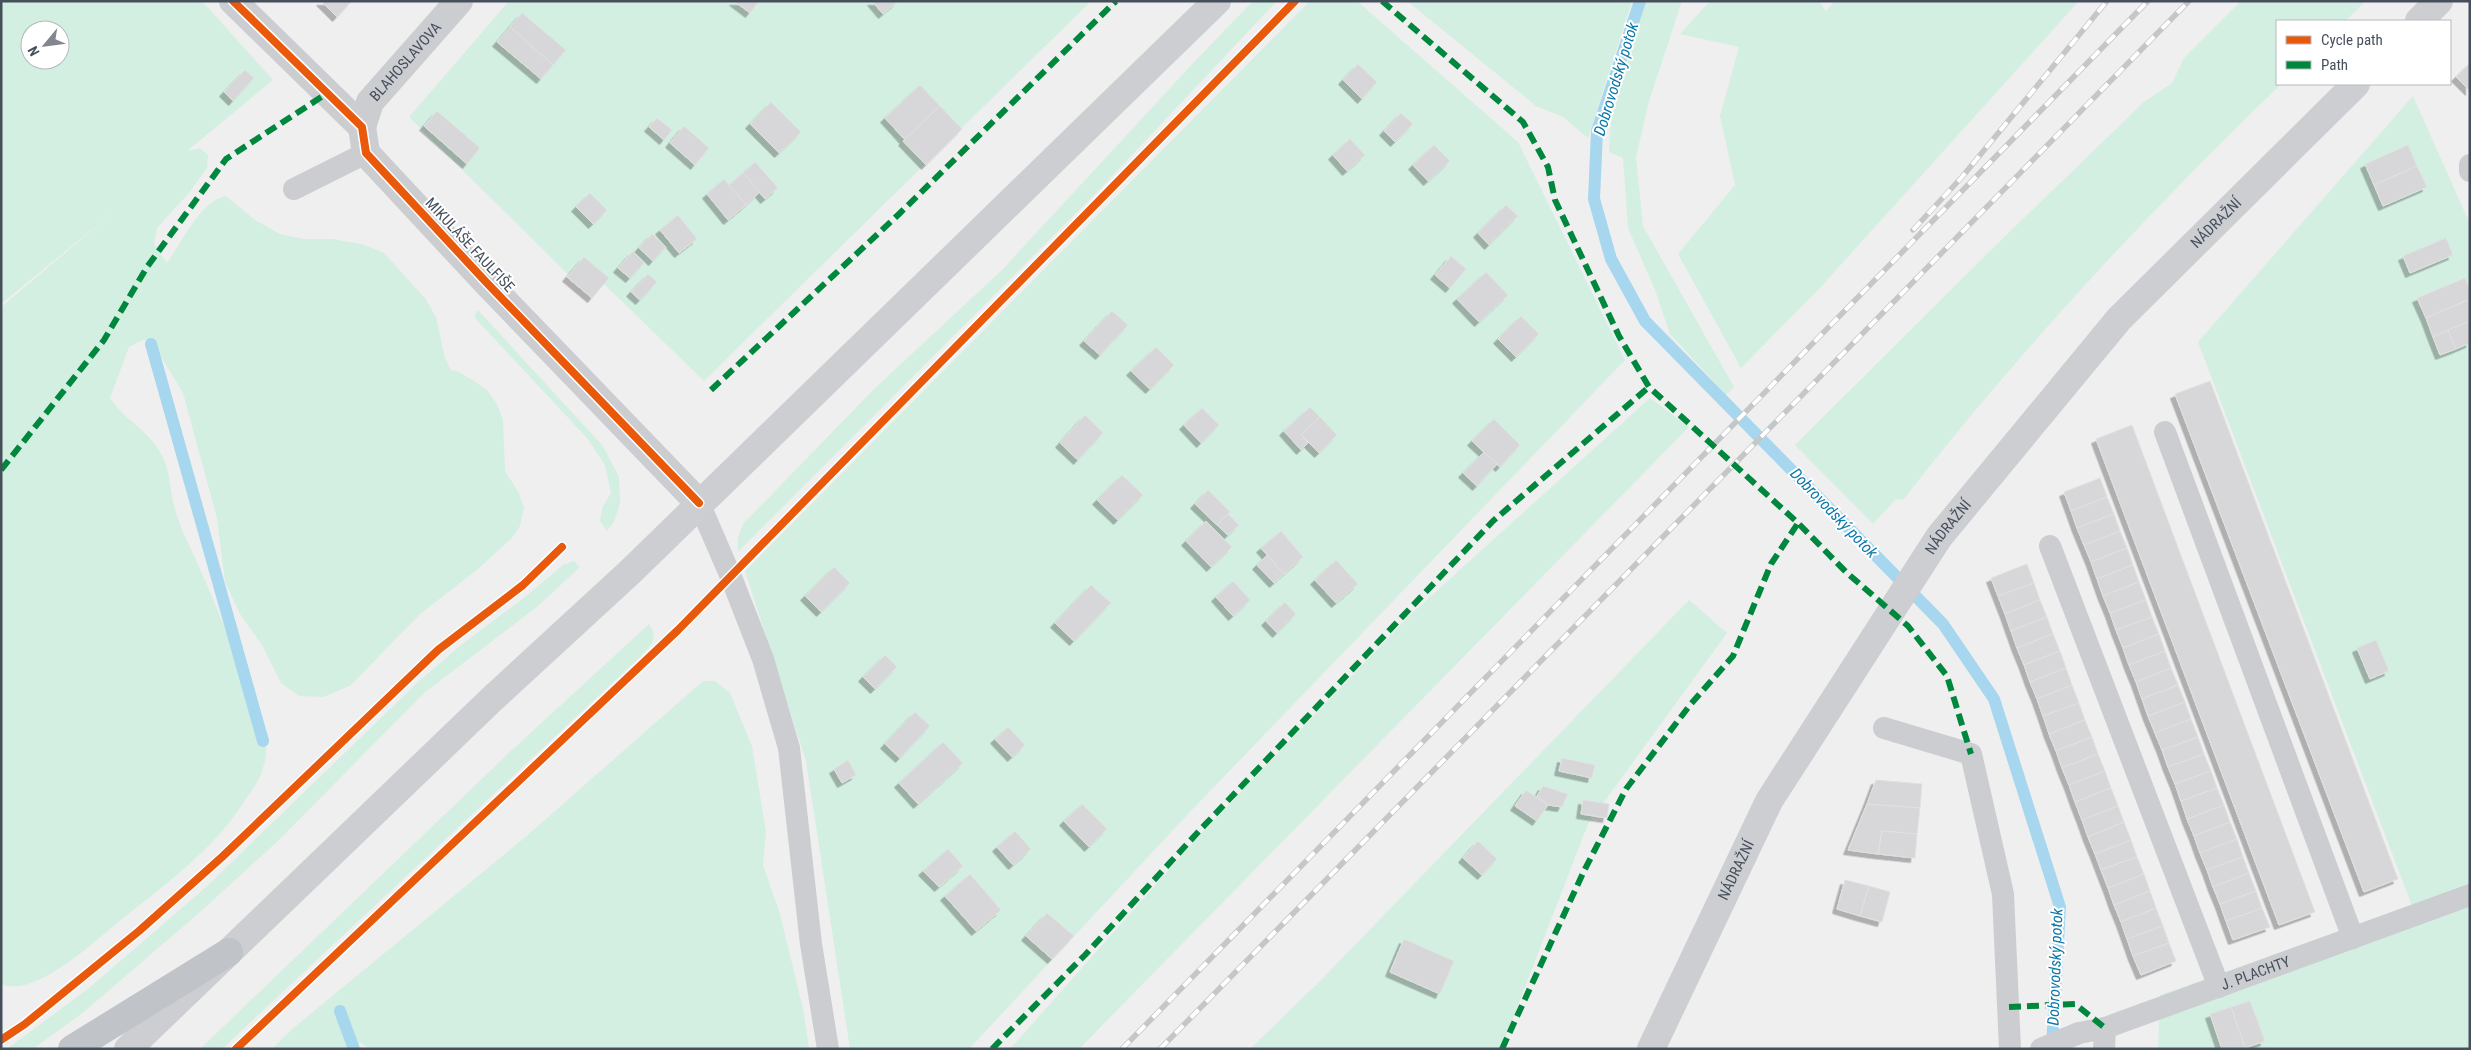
<svg xmlns="http://www.w3.org/2000/svg" width="2471" height="1050" viewBox="0 0 2471 1050" font-family="'Roboto Condensed',sans-serif">
<style>
.green{fill:#d3efe1;fill-rule:evenodd}
.lines{fill:none;stroke-linecap:round;stroke-linejoin:round}
.stream{stroke:#a6d7ee;stroke-width:12}
.building{fill:#d7d7d9;stroke:#e1e1e2;filter:url(#shadow)}
.service{stroke:#cbcdd0;stroke-width:22}
.minor{stroke:#cbcdd0;stroke-width:28}
.secondary{stroke:#ccced1;stroke-width:28}
.trunk{stroke:#c0c4c9;stroke-width:28}
.rail-casing{stroke:#c5c6c8;stroke-width:5.5}
.rail{stroke:#fff;stroke-width:4;stroke-dasharray:11;stroke-linecap:butt}
.quiet{stroke:#00873e;stroke-width:6;stroke-dasharray:12 6;stroke-linecap:butt}
.cycleway-casing{stroke:#fff;stroke-width:11}
.cycleway{stroke:#e8590c;stroke-width:8}
.labels{text-anchor:middle;dominant-baseline:central;stroke-width:4;stroke-linejoin:round;paint-order:stroke}
.street-label{font-size:15px;fill:#464f5c;stroke:#fff}
.water-label{font-size:16px;font-style:italic;fill:#0a78ab;stroke:#fff}
</style>
<defs>
<filter id="shadow"><feDropShadow dx="-4.5" dy="4.5" stdDeviation="0" flood-color="#0004"/></filter>
</defs>
<rect width="100%" height="100%" fill="#f0efef"/>
<g class="green">
<path d="M1 1H202L273 80 187 151 200 148 208 155 207 168 188 194 157 228 154 244 167 263C181 243 202 199 226 196L255 220 280 234 303 239H332L362 244 384 253 425 298 436 317 445 358 451 370 459 372 474 381 487 390 497 404 503 420 505 471 519 493 524 508 520 526 512 538 478 569 420 614 351 685 324 697 299 696 281 683 262 645 240 614 225 582 217 518 183 393 151 340H143L129 347 110 398C126 422 147 428 161 454 171 471 169 490 175 509 180 529 192 550 200 569 217 607 232 645 246 683 258 717 275 738 261 774 258 782 252 790 247 797 214 852 158 889 110 929 87 948 32 998 1 984V307L116 210 1 304ZM30 30H60V60H30Z"/>
<path d="M509 1H1091L704 381 604 284 592 298 409 117Z"/>
<path d="M1253 1H1277L1098 191 738 552V538L743 524 874 389 1002 270 1196 60Z"/>
<path d="M1310 1H1357L1518 142 1625 360 1189 813 969 1049H850L806 761 745 571Z"/>
<path d="M1407 1H1632L1588 138 1563 117 1536 106Z"/>
<path d="M1645 1H1682L1649 101 1636 157 1643 226 1734 387 1726 395 1670 334 1655 290 1628 228 1623 158 1609 152 1611 119Z"/>
<path d="M1710 1H1819L1826 11 1834 1H2079L1818 290 1741 368 1678 254 1735 185 1720 116 1739 47 1680 34Z"/>
<path d="M2241 1H2366L2345 21H2277V84H2281C2147 214 2018 352 1903 500L1896 499 1873 524 1795 445 1995 246 2144 102 2172 83 2184 58Z"/>
<path d="M2413 96 2470 224V1049H2158L2160 995 2412 906 2198 342Z"/>
<path d="M478 310 603 446 619 477 620 503 614 522 607 531 600 521 602 508 611 493 605 465 587 438 474 317Z"/>
<path d="M1650 398 1689 427 1079 1049H1010L1198 837 1410 615Z"/>
<path d="M574 561 580 567 537 607 424 693 279 840 199 913 85 1011 33 1049H7L89 988 206 887 417 683 461 645 525 597 563 565Z"/>
<path d="M1689 600 1727 633 1588 824 1501 1049H1250L1321 980Z"/>
<path d="M649 624C659 638 652 644 642 655L222 1049H200L512 750Z"/>
<path d="M703 681H715L730 693 752 746 766 832 763 865 780 914 804 1013 809 1049H369L362 1043 349 1045 347 1049H272L291 1030 523 839Z"/>
</g>
<g class="lines">
<g class="stream">
<path d="M1640 1 1597 131 1594 199 1611 259 1645 321 1943 624 1994 699 2060 907 2052 1047"/>
<path d="M151 344 263 741"/>
<path d="M340 1011 354 1049"/>
</g>
</g>
<g class="building">
<path d="M321 1H352L337 17Z"/>
<path d="M734 1H759L750 13Z"/>
<path d="M872 1H898L883 14Z"/>
<path d="M522 13 566 50 553 65 510 27Z"/>
<path d="M510 27 553 65 541 79 497 42Z"/>
<path d="M2470 63V91L2456 77Z"/>
<path d="M1358 64 1377 82 1362 99 1343 80Z"/>
<path d="M245 70 254 78 233 101 224 92Z"/>
<path d="M920 85 940 106 905 140 885 118Z"/>
<path d="M771 102 801 132 779 153 750 124Z"/>
<path d="M940 106 962 129 926 165 903 141Z"/>
<path d="M437 111 480 148 467 164 424 126Z"/>
<path d="M1401 113 1413 124 1395 142 1384 131Z"/>
<path d="M657 118 672 130 664 140 649 127Z"/>
<path d="M684 126 709 148 695 165 670 143Z"/>
<path d="M1350 139 1365 155 1347 171 1333 155Z"/>
<path d="M1434 145 1450 161 1428 181 1413 165Z"/>
<path d="M2408 145 2417 166 2374 185 2365 164Z"/>
<path d="M755 162 778 188 765 199 743 173Z"/>
<path d="M2417 166 2427 187 2383 206 2374 185Z"/>
<path d="M743 173 760 192 746 205 729 185Z"/>
<path d="M724 179 746 205 728 220 707 194Z"/>
<path d="M590 193 607 210 593 224 576 207Z"/>
<path d="M1506 205 1518 216 1489 245 1478 233Z"/>
<path d="M678 215 697 239 679 253 660 230Z"/>
<path d="M652 234 666 247 653 261 639 248Z"/>
<path d="M2446 238 2453 255 2410 273 2403 256Z"/>
<path d="M633 251 644 263 630 278 618 268Z"/>
<path d="M1451 256 1466 269 1450 288 1435 275Z"/>
<path d="M584 257 609 278 592 298 567 277Z"/>
<path d="M1486 272 1508 295 1479 322 1457 299Z"/>
<path d="M648 274 657 282 640 300 631 292Z"/>
<path d="M2465 278 2470 290V299L2426 318 2417 298Z"/>
<path d="M2470 299V321L2433 337 2426 318Z"/>
<path d="M1112 311 1128 325 1100 355 1084 341Z"/>
<path d="M1521 316 1539 334 1516 357 1498 339Z"/>
<path d="M2470 321V343L2456 349 2448 330Z"/>
<path d="M2448 330 2456 349 2440 355 2433 337Z"/>
<path d="M1156 347 1174 365 1150 389 1131 371Z"/>
<path d="M2210 381 2398 879 2364 892 2175 394Z"/>
<path d="M1310 407 1320 417 1301 435 1308 443 1301 450 1284 431Z"/>
<path d="M1202 408 1219 425 1201 443 1184 425Z"/>
<path d="M1085 415 1103 433 1078 460 1060 443Z"/>
<path d="M1320 417 1337 435 1319 453 1301 435Z"/>
<path d="M1494 419 1520 445 1500 467 1472 441Z"/>
<path d="M2132 425 2315 912 2279 925 2096 439Z"/>
<path d="M1484 452 1497 464 1477 486 1463 473Z"/>
<path d="M1122 475 1143 495 1118 520 1097 500Z"/>
<path d="M2100 478 2107 497 2071 511 2064 492Z"/>
<path d="M1208 490 1230 512 1217 525 1195 504Z"/>
<path d="M2107 497 2114 514 2077 528 2071 511Z"/>
<path d="M1228 514 1239 525 1228 535 1217 525Z"/>
<path d="M2114 514 2120 531 2084 545 2077 528Z"/>
<path d="M1206 521 1232 547 1211 567 1186 541Z"/>
<path d="M1281 531 1303 557 1284 574 1261 548Z"/>
<path d="M2120 531 2127 548 2091 562 2084 545Z"/>
<path d="M2127 548 2133 565 2097 579 2091 562Z"/>
<path d="M1267 555 1284 574 1274 583 1257 565Z"/>
<path d="M1336 560 1358 584 1336 603 1315 580Z"/>
<path d="M2027 564 2034 583 1998 596 1991 578Z"/>
<path d="M2133 565 2139 582 2103 596 2097 579Z"/>
<path d="M834 567 850 583 821 612 805 596Z"/>
<path d="M1233 581 1250 600 1233 616 1216 597Z"/>
<path d="M2139 582 2146 600 2110 613 2103 596Z"/>
<path d="M2034 583 2040 600 2005 614 1998 596Z"/>
<path d="M1091 585 1111 603 1074 641 1055 623Z"/>
<path d="M2040 600 2047 617 2011 631 2005 614Z"/>
<path d="M2146 600 2152 617 2116 630 2110 613Z"/>
<path d="M1285 602 1296 614 1277 633 1266 621Z"/>
<path d="M2047 617 2053 634 2017 648 2011 631Z"/>
<path d="M2152 617 2159 634 2123 648 2116 630Z"/>
<path d="M2053 634 2060 651 2024 665 2017 648Z"/>
<path d="M2159 634 2165 651 2129 665 2123 648Z"/>
<path d="M2376 640 2389 671 2370 679 2357 648Z"/>
<path d="M2060 651 2066 668 2030 682 2024 665Z"/>
<path d="M2165 651 2171 668 2136 682 2129 665Z"/>
<path d="M885 655 897 667 875 689 863 677Z"/>
<path d="M2066 668 2072 685 2037 699 2030 682Z"/>
<path d="M2171 668 2178 685 2142 699 2136 682Z"/>
<path d="M2072 685 2079 703 2043 716 2037 699Z"/>
<path d="M2178 685 2185 702 2148 716 2142 699Z"/>
<path d="M2185 702 2191 719 2155 733 2148 716Z"/>
<path d="M2079 703 2085 720 2049 734 2043 716Z"/>
<path d="M915 712 930 726 900 758 885 744Z"/>
<path d="M2191 719 2198 737 2162 750 2155 733Z"/>
<path d="M2085 720 2092 737 2056 751 2049 734Z"/>
<path d="M1008 727 1025 745 1012 757 995 739Z"/>
<path d="M2092 737 2098 754 2062 768 2056 751Z"/>
<path d="M2198 737 2204 754 2168 767 2162 750Z"/>
<path d="M943 742 963 763 918 804 899 783Z"/>
<path d="M2098 754 2105 771 2069 785 2062 768Z"/>
<path d="M2204 754 2211 771 2175 784 2168 767Z"/>
<path d="M1562 758 1595 765 1592 778 1559 771Z"/>
<path d="M848 760 856 775 842 783 834 769Z"/>
<path d="M2105 771 2111 788 2075 802 2069 785Z"/>
<path d="M2211 771 2217 788 2181 801 2175 784Z"/>
<path d="M1876 780 1922 784 1920 808 1867 804Z"/>
<path d="M1543 786 1568 794 1562 807 1548 805 1537 796Z"/>
<path d="M2111 788 2118 806 2082 820 2075 802Z"/>
<path d="M2217 788 2224 805 2187 819 2181 801Z"/>
<path d="M1526 790 1548 805 1537 821 1515 806Z"/>
<path d="M1583 800 1609 804 1607 818 1581 814Z"/>
<path d="M1082 804 1107 829 1089 847 1064 821Z"/>
<path d="M1867 804 1920 808 1917 834 1882 831 1878 854 1848 850Z"/>
<path d="M2224 805 2230 822 2194 836 2187 819Z"/>
<path d="M2118 806 2124 822 2088 837 2082 820Z"/>
<path d="M2124 822 2131 840 2095 854 2088 837Z"/>
<path d="M2230 822 2237 839 2200 853 2194 836Z"/>
<path d="M1015 831 1031 849 1013 865 997 847Z"/>
<path d="M1882 831 1917 834 1915 858 1878 854Z"/>
<path d="M2237 839 2243 857 2207 870 2200 853Z"/>
<path d="M2131 840 2137 857 2101 870 2095 854Z"/>
<path d="M1478 841 1497 859 1482 875 1463 858Z"/>
<path d="M948 849 963 866 939 887 923 871Z"/>
<path d="M2137 857 2144 874 2108 888 2101 870Z"/>
<path d="M2243 857 2249 873 2213 887 2207 870Z"/>
<path d="M2249 873 2256 891 2220 904 2213 887Z"/>
<path d="M970 874 1001 910 976 931 945 896Z"/>
<path d="M2144 874 2150 891 2114 905 2108 888Z"/>
<path d="M1845 880 1869 886 1860 916 1837 909Z"/>
<path d="M1869 886 1890 892 1882 922 1860 916Z"/>
<path d="M2150 891 2156 908 2121 922 2114 905Z"/>
<path d="M2256 891 2262 908 2226 921 2220 904Z"/>
<path d="M2156 908 2163 926 2127 939 2121 922Z"/>
<path d="M2262 908 2270 927 2233 940 2226 921Z"/>
<path d="M1047 913 1074 936 1052 959 1026 936Z"/>
<path d="M2163 926 2169 943 2133 956 2127 939Z"/>
<path d="M1404 939 1454 961 1440 994 1390 972Z"/>
<path d="M2169 943 2176 961 2141 975 2133 956Z"/>
<path d="M2250 1001 2265 1041 2245 1048 2231 1007Z"/>
<path d="M2231 1007 2245 1048 2243 1049H2222L2210 1014Z"/>
</g>
<g class="lines">
<g class="service">
<path d="M2470 165V171"/>
<path d="M294 189 366 153"/>
<path d="M2165 432 2353 938"/>
<path d="M699 503 731 577 763 659 789 748 811 944 828 1049"/>
<path d="M2050 546 2219 987"/>
<path d="M1884 728 1971 754 2003 894 2010 1049"/>
<path id="s1" d="M2041 1049 2079 1033 2105 1028 2470 895"/>
<path d="M2104 1049 2105 1028"/>
</g>
<g class="minor">
<path d="M233 1 362 127 366 153 486 282 699 503"/>
<path id="s2" d="M362 127 370 102 459 1"/>
</g>
<g class="secondary">
<path d="M2419 21 2439 1"/>
<path d="M128 1049 492 699 630 572 1217 1"/>
<path id="s3" d="M1651 1049 1769 801 1939 537 2119 319 2356 84"/>
</g>
<path class="trunk" d="M72 1049 229 952"/>
<g class="rail-casing">
<g id="rail">
<path d="M1913 230 1962 177 2107 1"/>
<path d="M1122 1049 2148 1"/>
<path d="M1160 1049 2189 1"/>
</g>
</g>
<use href="#rail" class="rail"/>
<g class="quiet">
<path d="M1382 1 1523 122 1548 167 1555 200 1619 336 1649 387 1798 523 1846 572 1908 626 1947 676 1971 754"/>
<path d="M711 390 898 215 1116 1"/>
<path d="M1 470 104 340 147 267 226 159 326 94"/>
<path d="M2009 1007 2075 1004 2105 1028"/>
<path d="M992 1049 1085 955 1200 830 1493 521 1649 387"/>
<path d="M1502 1049 1584 871 1626 789 1690 705 1733 656 1771 564 1798 523"/>
</g>
<g class="cycleway-casing">
<g id="cycleway">
<path d="M233 1 362 127 366 153 486 282 699 503"/>
<path d="M1 1040 25 1024 139 931 222 857 438 650 523 585 562 547"/>
<path d="M236 1049 678 630 1295 1"/>
</g>
</g>
<use href="#cycleway" class="cycleway"/>
</g>
<g class="labels">
<g class="street-label">
<text stroke="none"><textPath href="#s2" startOffset="80">BLAHOSLAVOVA</textPath></text>
<text stroke="none"><textPath href="#s3" startOffset="1008">NÁDRAŽNÍ</textPath></text>
<text transform="translate(470 245) rotate(47)">MIKULÁŠE FAULFIŠE</text>
<text stroke="none"><textPath href="#s3" startOffset="602">NÁDRAŽNÍ</textPath></text>
<text stroke="none"><textPath href="#s3" startOffset="198">NÁDRAŽNÍ</textPath></text>
<text stroke="none"><textPath href="#s1" startOffset="228">J. PLACHTY</textPath></text>
</g>
<g class="water-label">
<text transform="translate(1616 79) rotate(-73)">Dobrovodský potok</text>
<text transform="translate(1834 513) rotate(46)">Dobrovodský potok</text>
<text transform="translate(2055 967) rotate(-88)">Dobrovodský potok</text>
</g>
</g>
<rect width="2471" height="1050" fill="none" stroke="#464f5c" stroke-width="5"/>
<rect x="2276" y="20" width="175" height="65" fill="#ffffff" stroke="#b5b9be"/>
<rect x="2286" y="36" width="25" height="8" fill="#e8590c" stroke="#b5b9be"/>
<text x="2321" y="45" font-size="15" fill="#464f5c">Cycle path</text>
<rect x="2286" y="61" width="25" height="8" fill="#00873e" stroke="#b5b9be"/>
<text x="2321" y="70" font-size="15" fill="#464f5c">Path</text>
<g transform="translate(45 45) rotate(241)"><circle r="24" fill="#ffffff" stroke="#b5b9be"/>
<path d="M0-4L9 19L0 12L-9 19Z" fill="#82878f"/>
<text y="-8" font-size="14" font-weight="bold" text-anchor="middle" fill="#464f5c">N</text>
</g>
</svg>
